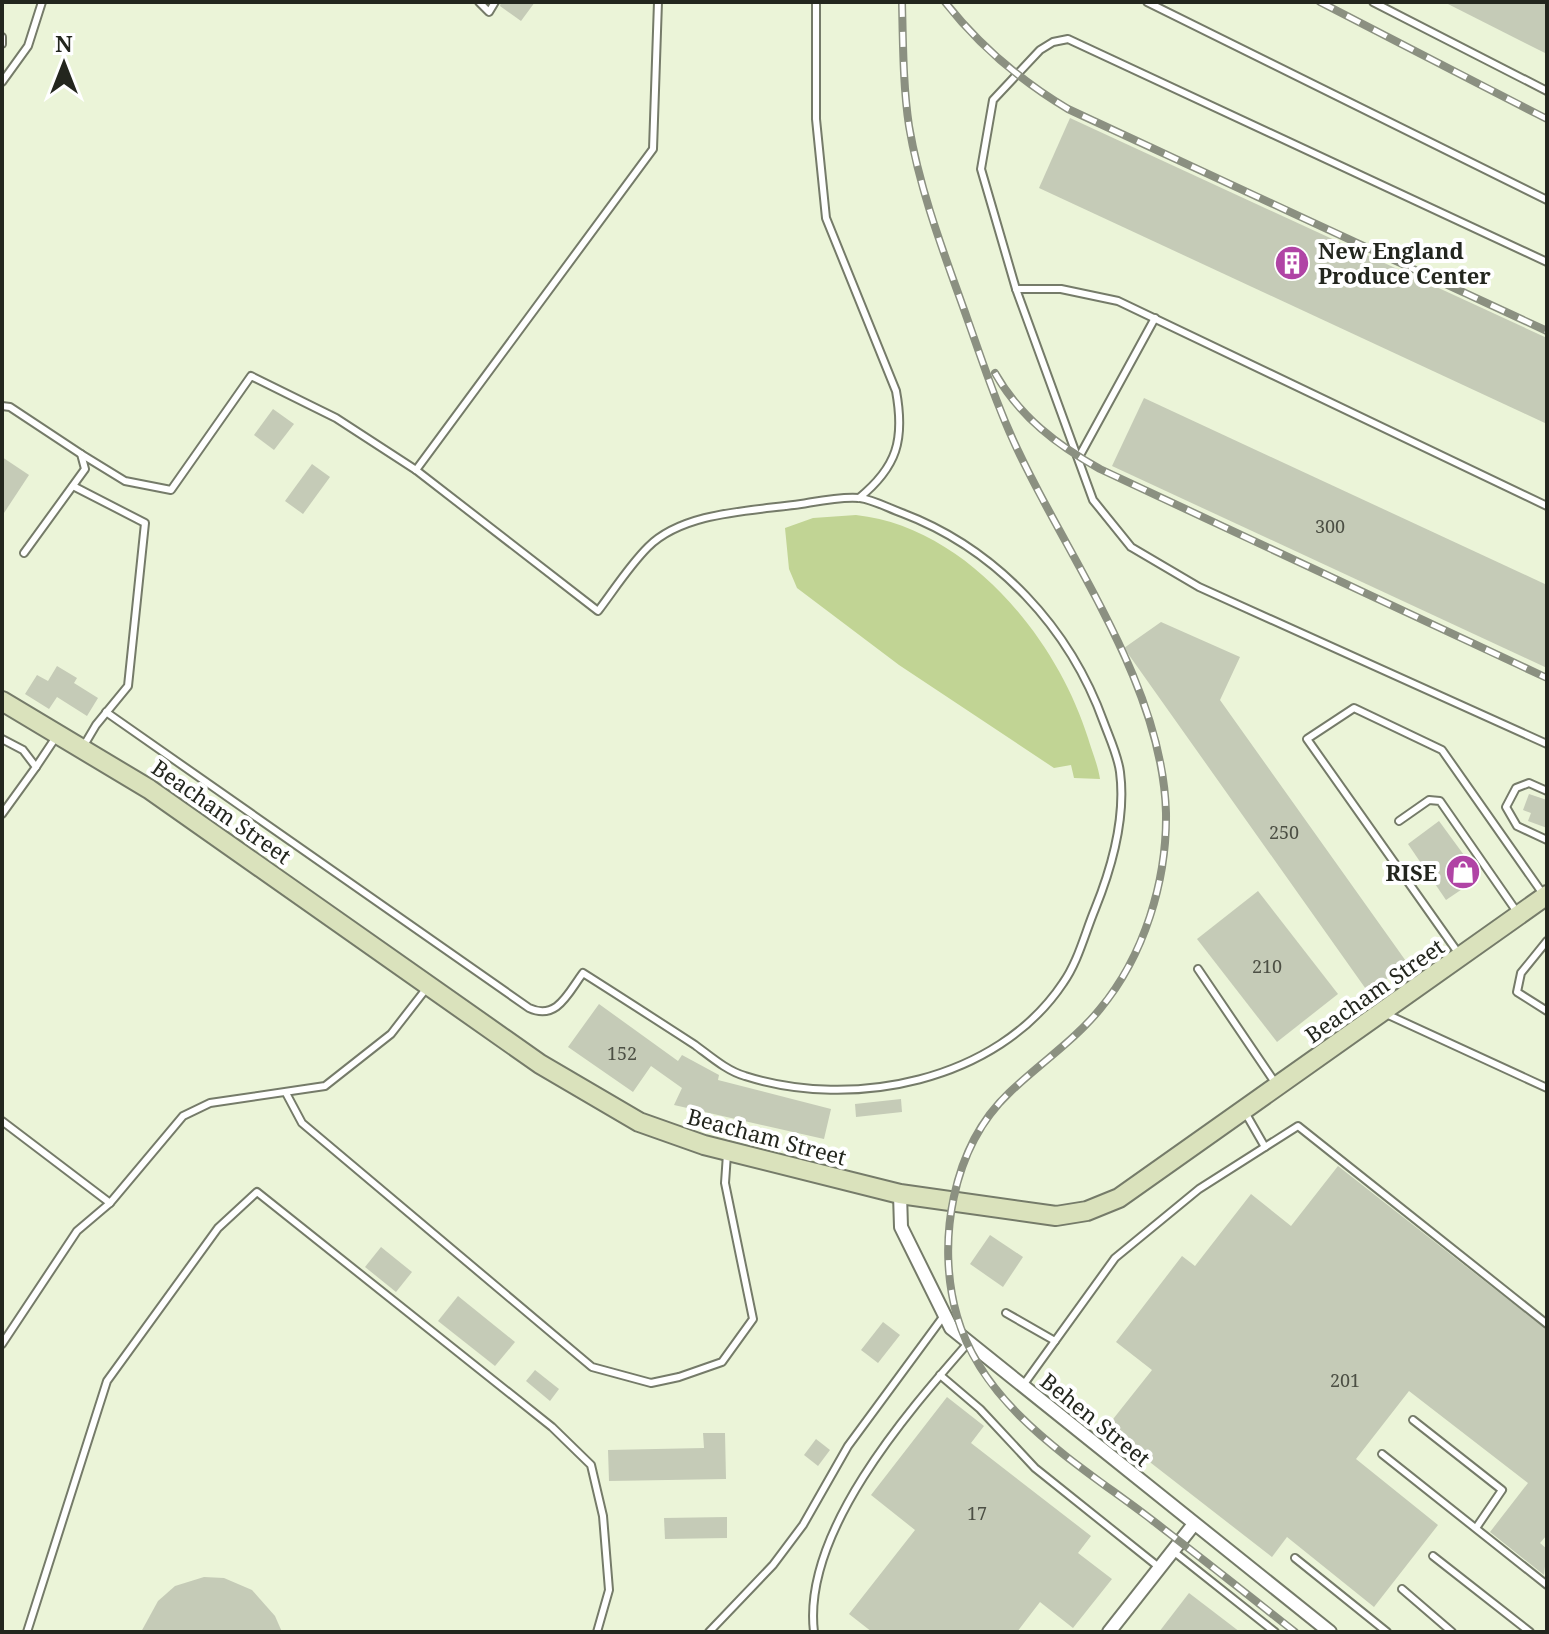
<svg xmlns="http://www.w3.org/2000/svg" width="1549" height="1634" viewBox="0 0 1549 1634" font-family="'Noto Serif',serif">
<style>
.built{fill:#ebf4d8}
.water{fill:#c1d494}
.building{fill:#c5cbb7}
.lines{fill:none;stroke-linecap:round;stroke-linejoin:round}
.service-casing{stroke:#757b69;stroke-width:10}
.minor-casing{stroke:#757b69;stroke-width:16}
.secondary-casing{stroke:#757b69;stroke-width:22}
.service{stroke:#fff;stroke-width:6}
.minor{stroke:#fff;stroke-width:12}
.secondary{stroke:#dae2bc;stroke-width:18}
.rail-casing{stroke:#8b9081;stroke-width:8}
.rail{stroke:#fff;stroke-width:5;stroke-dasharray:15;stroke-linecap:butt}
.labels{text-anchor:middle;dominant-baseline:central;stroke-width:8;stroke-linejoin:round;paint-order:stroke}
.number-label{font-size:18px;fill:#4c4f44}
.poi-label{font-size:22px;font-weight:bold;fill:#23261e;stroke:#fff;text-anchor:start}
.street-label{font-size:22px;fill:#23261e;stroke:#fff}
</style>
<rect width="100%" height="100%" fill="#f7fee9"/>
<rect class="built" x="2" y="2" width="1545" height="1630"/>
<path class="water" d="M856 515C967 527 1057 639 1088 738 1092 752 1098 765 1100 779L1074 778 1071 765 1054 768 899 665 797 588 789 569 785 528 813 518Z"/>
<g class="building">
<path d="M501 2H535L521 21 500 6Z"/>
<path d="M1444 2H1547V54Z"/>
<path d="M1070 118 1547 338V424L1039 188Z"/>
<path d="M1144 398 1547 585V668L1112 466Z"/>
<path d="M273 409 294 424 274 450 254 435Z"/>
<path d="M2 457 29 475 2 516Z"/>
<path d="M312 464 330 477 303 514 285 501Z"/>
<path d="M1161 622 1240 657 1220 700 1408 964 1368 992 1124 648Z"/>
<path d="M57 666 77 678 74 683 98 698 87 716 57 697 49 709 25 694 37 675 48 681Z"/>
<path d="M1529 794 1547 800V828L1528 821 1531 813 1523 810Z"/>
<path d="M1439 821 1480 877 1446 900 1408 844Z"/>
<path d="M1258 891 1338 994 1277 1042 1197 939Z"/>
<path d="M599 1004 678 1061 682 1055 719 1075 718 1080 831 1109 824 1139 674 1105 682 1088 651 1066 633 1092 568 1047Z"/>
<path d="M901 1099 902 1112 856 1117 855 1104Z"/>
<path d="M1338 1166 1547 1330V1535L1540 1543 1547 1549 1544 1575 1490 1532 1528 1483 1409 1391 1356 1459 1438 1525 1374 1607 1287 1537 1272 1557 1106 1428 1152 1370 1116 1342 1182 1256 1195 1266 1251 1194 1291 1226Z"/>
<path d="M990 1235 1023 1257 1003 1287 970 1264Z"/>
<path d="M381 1247 412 1272 396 1292 365 1267Z"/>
<path d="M458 1296 515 1342 495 1366 438 1321Z"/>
<path d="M883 1322 900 1335 878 1363 861 1350Z"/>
<path d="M535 1370 559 1389 550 1401 526 1381Z"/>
<path d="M947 1397 984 1426 971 1443 1091 1536 1078 1553 1112 1579 1073 1628 1040 1602 1017 1632H872L849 1614 915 1530 871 1495Z"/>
<path d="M703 1433H725L726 1479 609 1481 608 1450 704 1448Z"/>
<path d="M816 1439 830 1450 818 1466 804 1455Z"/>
<path d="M727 1517V1538L665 1539 664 1518Z"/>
<path d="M204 1577 224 1578 252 1590 275 1616 282 1632H141L158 1601 175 1586Z"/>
<path d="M1189 1593 1240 1632H1159Z"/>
</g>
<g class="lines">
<g class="service-casing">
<g id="service">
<path d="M479 2 489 12 495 2"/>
<path d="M816 2V119L826 218 896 391C905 440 897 467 859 498"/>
<path d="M1147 2 1547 200"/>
<path d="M1373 2 1547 91"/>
<path d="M2 37V44"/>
<path d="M2 82 28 46 42 2"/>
<path d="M1547 262 1068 39 1053 42 1040 50 993 100 981 169 1016 289 1093 500 1131 547 1199 587 1547 744"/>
<path d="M1016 289H1061L1118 301 1547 506"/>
<path d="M2 406 10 407 81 454 85 469 24 553"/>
<path d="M81 454 125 481 171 490 251 376 336 418 416 470 598 611C614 590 629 566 648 547 684 511 754 511 801 504 819 501 842 496 860 498 874 500 888 508 902 513 997 549 1070 628 1104 723 1110 739 1118 756 1120 772 1126 818 1112 867 1095 909 1085 933 1078 962 1063 983 997 1082 852 1110 745 1076 727 1071 710 1056 695 1045 658 1021 621 997 583 973 568 993 557 1021 529 1008L106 712"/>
<path d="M1079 457 1155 318"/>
<path d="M416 470 653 149 658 2"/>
<path d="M73 486 145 523 128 686 96 725 83 747"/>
<path d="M2 739 23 750 36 767 2 814"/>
<path d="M36 767 56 737"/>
<path d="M1547 791 1529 783 1516 788 1506 807 1517 826 1547 840"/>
<path d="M1399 821 1429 800 1440 801 1517 912"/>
<path d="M1547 941 1521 973 1517 992 1547 1011"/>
<path d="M1459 954 1307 739 1354 708 1442 750 1543 894"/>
<path d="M1198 969 1276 1084"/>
<path d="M1384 1013 1547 1088"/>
<path d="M286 1093 302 1123 592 1367 651 1383 679 1377 722 1362 753 1319 725 1183 727 1154"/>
<path d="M1246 1114 1265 1147"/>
<path d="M2 1121 110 1203 183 1116 210 1103 325 1086 391 1034 426 989"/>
<path d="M1006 1313 1055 1341"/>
<path d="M2 1344 77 1231 110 1203"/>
<path d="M940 1375 980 1409 1035 1468 1160 1568"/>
<path d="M1024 1384 1115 1258 1199 1189 1298 1126 1547 1324"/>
<path d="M1413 1420 1502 1490 1476 1528"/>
<path d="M1382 1454 1547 1585"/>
<path d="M1173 1551 1275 1632"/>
<path d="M1433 1556 1530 1632"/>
<path d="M1295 1558 1387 1632"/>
<path d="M1402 1589 1452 1632"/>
<path d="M27 1632 107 1381 218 1228 257 1192 552 1427 591 1465 603 1516 609 1590 597 1632"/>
<path d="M709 1632 773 1565 803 1525 848 1446 943 1317"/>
<path d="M814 1632C802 1533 906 1414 968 1343"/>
</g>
</g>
<g class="minor-casing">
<g id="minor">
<path d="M900 1194 901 1227 951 1328 1330 1632"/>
<path d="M1109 1632 1194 1524"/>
</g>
</g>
<g class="secondary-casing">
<path id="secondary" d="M2 701 149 789 540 1064 639 1122 704 1145 900 1194 1056 1216 1087 1211 1119 1198 1547 895"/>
</g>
<use href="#service" class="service"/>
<use href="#minor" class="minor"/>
<use href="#secondary" class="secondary"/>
<g class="rail-casing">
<g id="rail">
<path d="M902 2C903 43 903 86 909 126 920 192 945 256 967 318 984 366 1000 415 1023 461 1075 568 1163 690 1166 813 1167 881 1144 956 1100 1009 1074 1041 1039 1064 1009 1093 952 1147 936 1243 957 1316 984 1410 1079 1464 1152 1520 1200 1557 1247 1594 1295 1632"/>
<path d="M945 2C979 45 1021 81 1068 109L1547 331"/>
<path d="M1320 2 1547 119"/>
<path d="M995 373C1020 417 1057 445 1100 469L1547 678"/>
</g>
</g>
<use href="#rail" class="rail"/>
</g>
<defs>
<g id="building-disc" transform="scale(1.8)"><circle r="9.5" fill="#b044a5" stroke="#fff"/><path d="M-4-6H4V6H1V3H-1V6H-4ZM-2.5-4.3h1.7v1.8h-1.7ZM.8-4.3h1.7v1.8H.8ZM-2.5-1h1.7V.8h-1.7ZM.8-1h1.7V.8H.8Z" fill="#fff"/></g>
<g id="shop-disc" transform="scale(1.8)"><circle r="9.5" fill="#b044a5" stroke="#fff"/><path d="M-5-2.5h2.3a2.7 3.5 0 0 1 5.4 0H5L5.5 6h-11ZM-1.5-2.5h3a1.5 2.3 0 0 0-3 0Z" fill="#fff"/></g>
</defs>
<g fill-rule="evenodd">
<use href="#building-disc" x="1292" y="263"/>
<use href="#shop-disc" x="1463" y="872"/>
</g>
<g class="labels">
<g class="number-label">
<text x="1330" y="526">300</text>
<text x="1284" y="832">250</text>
<text x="1267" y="966">210</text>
<text x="622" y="1053">152</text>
<text x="1345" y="1380">201</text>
<text x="977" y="1513">17</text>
</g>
<g class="poi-label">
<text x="1318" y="250">New England<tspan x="1318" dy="25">Produce Center</tspan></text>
<text x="1437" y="872" text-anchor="end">RISE</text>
</g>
<g class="street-label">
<text transform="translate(222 811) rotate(35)">Beacham Street</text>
<text transform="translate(1374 990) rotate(-35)">Beacham Street</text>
<text transform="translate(767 1136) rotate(15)">Beacham Street</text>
<text transform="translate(1096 1419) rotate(39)">Behen Street</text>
</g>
</g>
<rect width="1549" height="1634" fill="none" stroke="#23261e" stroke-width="8"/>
<g transform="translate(64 64)" stroke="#ffffff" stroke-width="6" paint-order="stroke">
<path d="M0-6L14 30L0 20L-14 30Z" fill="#23261e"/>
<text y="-12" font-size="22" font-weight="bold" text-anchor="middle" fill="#23261e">N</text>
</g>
</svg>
